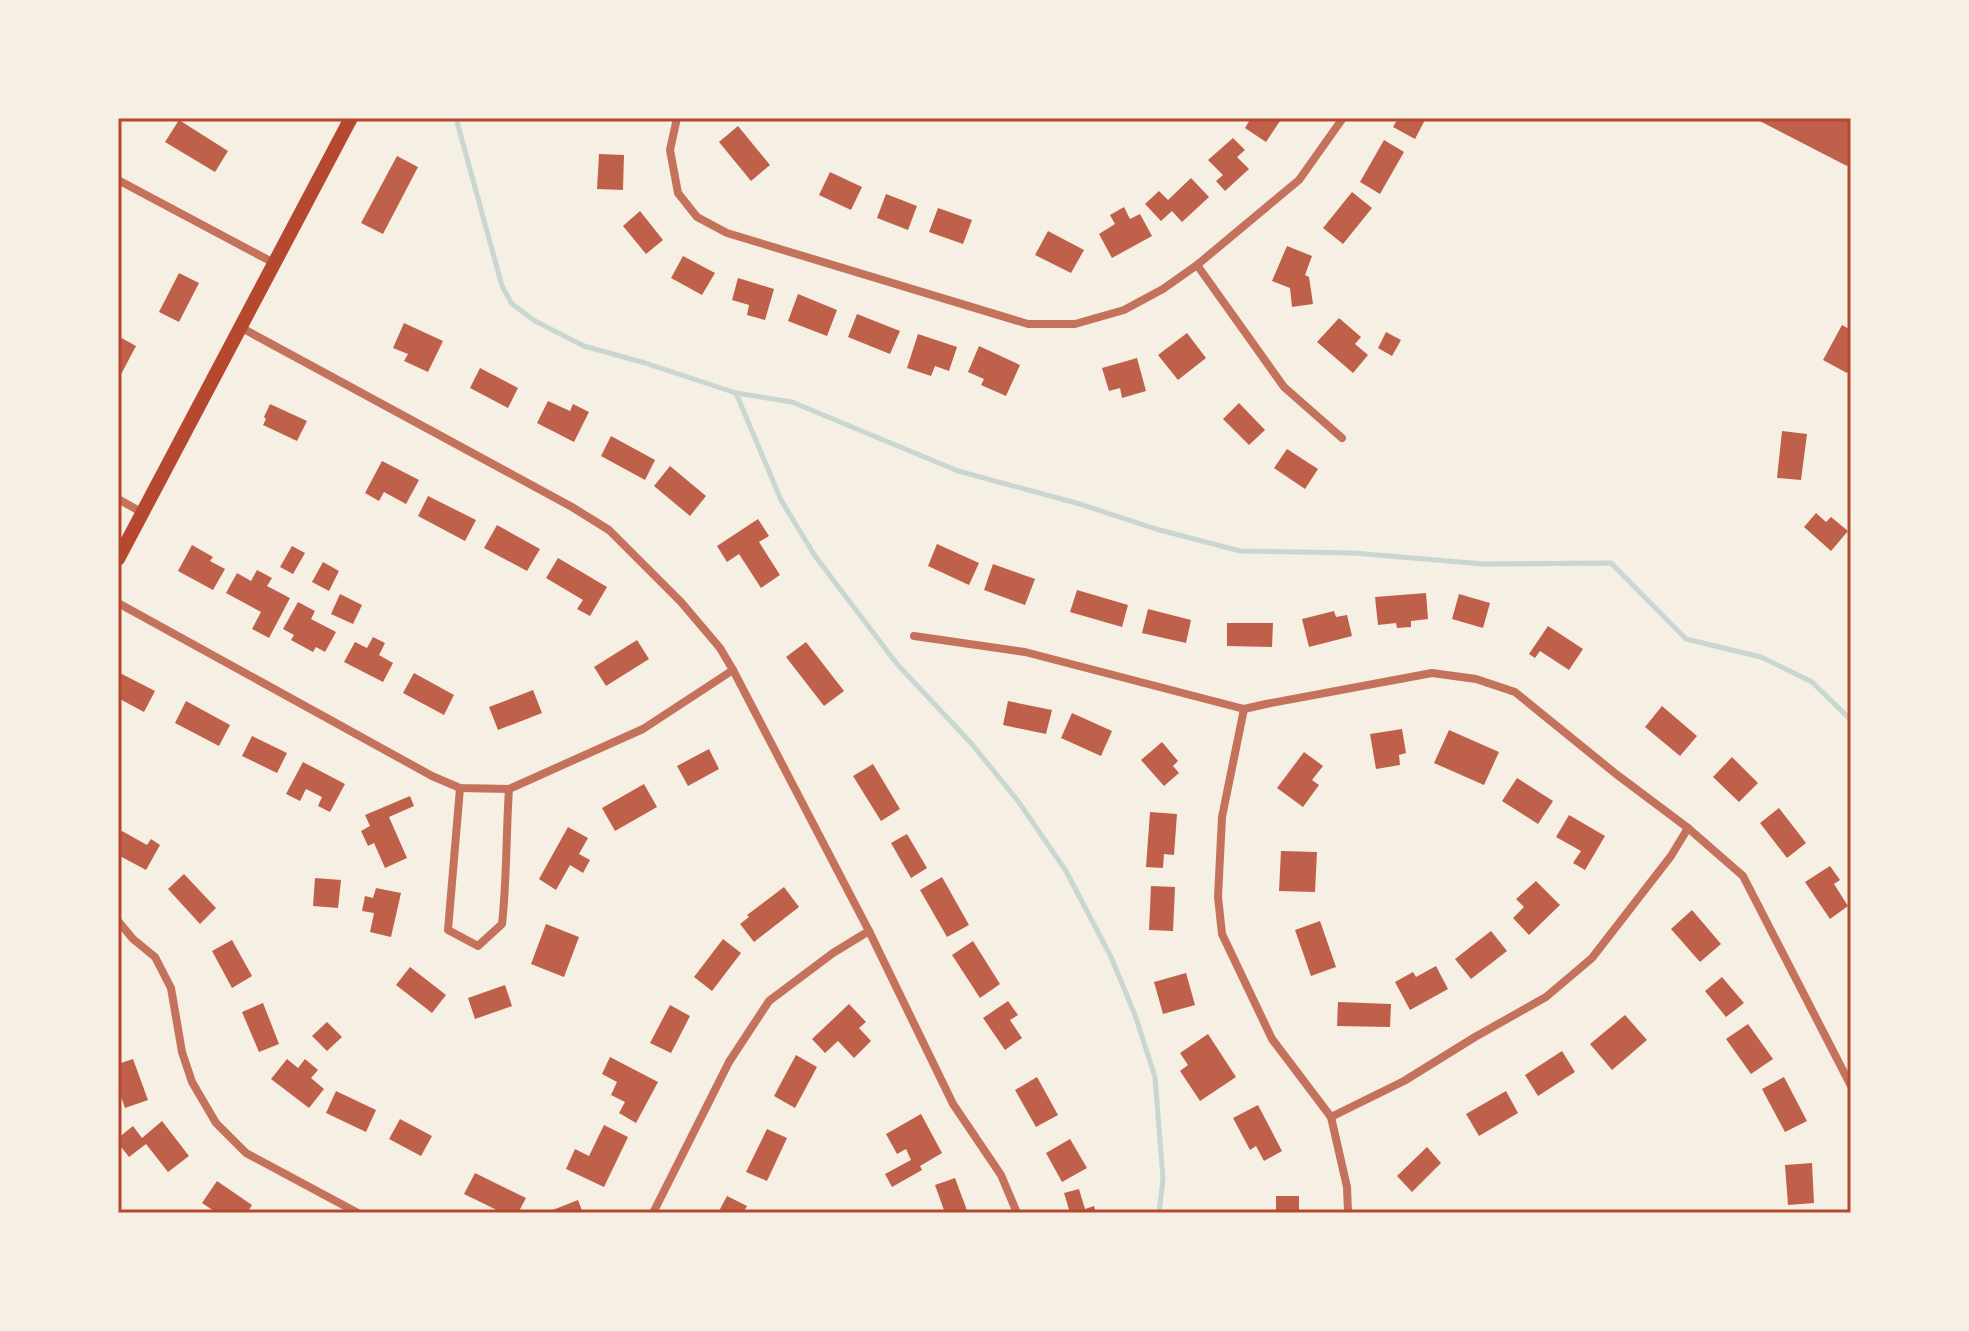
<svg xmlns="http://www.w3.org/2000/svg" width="1969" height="1331" viewBox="0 0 1969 1331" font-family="Spectral,serif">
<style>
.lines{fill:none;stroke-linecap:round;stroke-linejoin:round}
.stream{stroke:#c9d6d2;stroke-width:5}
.building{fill:#bf614a}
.minor{stroke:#c5725c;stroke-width:8}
.secondary{stroke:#b5482f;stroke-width:14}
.neatline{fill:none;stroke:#b5482f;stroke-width:3}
</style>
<rect width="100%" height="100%" fill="#f6efe4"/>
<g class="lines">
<g class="stream">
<path d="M456 118 502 286 512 304 535 321 584 346 645 363 736 393 792 402 958 471 1080 504 1156 529 1240 551 1354 553 1483 564 1611 563 1686 639 1761 657 1812 682 1851 720"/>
<path d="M736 393 781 500 815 556 897 664 971 743 1018 801 1066 871 1111 957 1135 1015 1155 1077 1163 1179 1159 1213"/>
</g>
</g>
<g class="building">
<path d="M1251 118H1282L1266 142 1245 128Z"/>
<path d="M1398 118H1426L1415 139 1393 127Z"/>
<path d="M1754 118H1829L1832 120V118H1851V159L1847 166Z"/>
<path d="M179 120 228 151 215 172 165 142Z"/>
<path d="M738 126 770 165 751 181 719 142Z"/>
<path d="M1233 138 1245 150 1237 157 1249 169 1225 191 1216 181 1223 175 1208 160Z"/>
<path d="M1384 140 1404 152 1380 194 1360 182Z"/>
<path d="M599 154 624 155 623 190 597 189Z"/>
<path d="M397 156 418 167 383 234 361 223Z"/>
<path d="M830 172 862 187 851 210 819 195Z"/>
<path d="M1191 178 1209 197 1182 222 1172 211 1161 221 1145 204 1159 191 1168 200Z"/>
<path d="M1352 192 1372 208 1343 244 1323 228Z"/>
<path d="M886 194 917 206 908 230 877 218Z"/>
<path d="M1124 207 1130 219 1140 214 1152 236 1112 258 1099 234 1115 224 1110 215Z"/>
<path d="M938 208 972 220 963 244 929 232Z"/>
<path d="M640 211 663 240 646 254 623 226Z"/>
<path d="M1048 231 1084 250 1071 273 1035 255Z"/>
<path d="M1287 246 1312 256 1305 275 1309 277 1313 304 1292 307 1290 288 1272 281Z"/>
<path d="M683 256 715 273 702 295 671 278Z"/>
<path d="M179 273 199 283 179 322 159 312Z"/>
<path d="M738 278 774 289 765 320 747 315 749 305 732 300Z"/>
<path d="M798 294 837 310 827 336 788 321Z"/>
<path d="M857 314 900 331 890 354 848 337Z"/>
<path d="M1339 318 1361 337 1355 344 1368 355 1353 373 1317 342Z"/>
<path d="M404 323 443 341 428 372 404 361 408 354 393 348Z"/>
<path d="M1842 325 1851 330V366L1847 373 1823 360Z"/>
<path d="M1386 332 1401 340 1392 356 1378 348Z"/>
<path d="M1187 333 1206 358 1178 380 1158 355Z"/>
<path d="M918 334 957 347 949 371 935 366 931 376 907 368Z"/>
<path d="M118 336 136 346 118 380Z"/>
<path d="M979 346 1020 365 1006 396 981 385 984 379 968 372Z"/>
<path d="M1137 358 1146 391 1122 398 1120 388 1109 391 1102 368Z"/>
<path d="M480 368 518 388 508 408 470 388Z"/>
<path d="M548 401 570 411 573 404 589 412 574 442 537 423Z"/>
<path d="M1239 403 1265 430 1249 445 1223 419Z"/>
<path d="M270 404 307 421 297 441 263 425 266 419 264 417Z"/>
<path d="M1782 431 1807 434 1801 480 1777 478Z"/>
<path d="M611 436 655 460 645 480 601 456Z"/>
<path d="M1287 449 1318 469 1305 489 1274 468Z"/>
<path d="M382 461 419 480 406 504 384 492 379 501 365 493Z"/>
<path d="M670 466 706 496 690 516 654 486Z"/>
<path d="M428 496 476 520 465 541 418 516Z"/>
<path d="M1816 513 1826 522 1831 517 1848 531 1831 551 1804 527Z"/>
<path d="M758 519 769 536 759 542 780 575 761 588 739 554 727 562 717 546Z"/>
<path d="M497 525 540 549 527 571 484 548Z"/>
<path d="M937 544 979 563 969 585 928 566Z"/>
<path d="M192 545 213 557 210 561 225 569 213 590 178 571Z"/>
<path d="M292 546 305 553 293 574 280 567Z"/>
<path d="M558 558 607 587 590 616 577 609 583 600 546 578Z"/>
<path d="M323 562 339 571 329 591 312 582Z"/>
<path d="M993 564 1035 579 1025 605 984 590Z"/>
<path d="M257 570 272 578 267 586 290 598 269 638 252 629 261 612 226 593 237 573 251 581Z"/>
<path d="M1077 590 1128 605 1122 627 1070 612Z"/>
<path d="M1426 593 1428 619 1411 621V627L1397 628 1396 623 1378 625 1375 597Z"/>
<path d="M340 594 362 605 353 624 331 614Z"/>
<path d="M1459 594 1490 603 1483 628 1452 619Z"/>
<path d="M298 602 315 611 311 619 336 632 325 652 316 647 313 652 291 640 294 635 283 629Z"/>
<path d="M1148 609 1191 620 1186 643 1142 633Z"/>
<path d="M1334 611 1336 617 1347 615 1352 636 1309 647 1302 619Z"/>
<path d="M1227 623H1273L1272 647 1227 646Z"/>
<path d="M1548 626 1583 649 1569 670 1540 651 1535 658 1529 654Z"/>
<path d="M373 637 385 643 379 655 393 663 383 682 344 662 355 642 367 648Z"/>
<path d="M637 640 649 659 606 686 594 667Z"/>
<path d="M806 642 844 691 824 706 786 657Z"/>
<path d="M118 672 155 691 144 712 118 698Z"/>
<path d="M414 673 454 695 444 715 403 693Z"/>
<path d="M533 690 542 713 498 730 489 707Z"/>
<path d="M186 701 230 725 219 746 175 723Z"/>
<path d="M1008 701 1052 710 1046 734 1003 725Z"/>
<path d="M1662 706 1697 736 1680 756 1645 727Z"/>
<path d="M1072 713 1112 731 1101 756 1061 738Z"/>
<path d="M1402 729 1406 753 1399 755 1400 765 1376 769 1370 734Z"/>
<path d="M1449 730 1499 752 1484 785 1434 763Z"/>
<path d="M252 736 287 753 277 773 242 756Z"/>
<path d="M1162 742 1178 761 1173 766 1179 773 1164 786 1141 760Z"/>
<path d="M709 749 719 769 688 786 677 766Z"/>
<path d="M1304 752 1323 766 1312 780 1319 785 1303 807 1277 788Z"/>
<path d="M1732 757 1758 783 1739 802 1713 777Z"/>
<path d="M303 762 345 784 330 812 318 806 322 797 306 789 300 801 286 794Z"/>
<path d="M873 764 900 809 881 821 853 776Z"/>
<path d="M1517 778 1553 801 1538 824 1502 801Z"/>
<path d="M644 784 657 807 615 831 602 808Z"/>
<path d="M410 796 414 806 389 817 407 858 385 868 374 843 368 846 361 831 370 826 365 815Z"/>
<path d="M1779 808 1806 843 1787 858 1760 823Z"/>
<path d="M1150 812 1177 814 1174 855 1164 854 1163 868 1146 867Z"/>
<path d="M1569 815 1605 836 1585 870 1573 863 1581 851 1556 837Z"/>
<path d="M568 827 588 838 579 854 590 860 583 873 570 865 556 890 539 879Z"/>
<path d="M122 831 147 845 151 839 160 845 146 870 118 855V837Z"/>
<path d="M907 834 927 868 911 878 891 843Z"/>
<path d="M1281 851 1317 852 1315 892 1279 891Z"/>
<path d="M1830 866 1840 880 1834 884 1848 906 1830 919 1805 882Z"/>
<path d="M184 874 216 908 200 924 168 889Z"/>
<path d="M942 877 969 925 947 937 920 890Z"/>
<path d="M315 878 341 880 338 908 313 906Z"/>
<path d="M1536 881 1560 905 1529 935 1513 918 1524 907 1516 899Z"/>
<path d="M1151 886 1175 887 1173 931 1149 930Z"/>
<path d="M784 887 799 907 754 942 740 924 749 917 747 915Z"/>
<path d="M376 888 401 893 391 937 370 932 374 913 362 911 365 896 373 898Z"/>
<path d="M1692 910 1721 944 1700 962 1671 929Z"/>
<path d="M1320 921 1336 967 1311 976 1295 930Z"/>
<path d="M546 924 579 937 564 977 531 964Z"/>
<path d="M1491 931 1507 951 1471 979 1455 959Z"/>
<path d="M723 939 741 953 712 991 694 977Z"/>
<path d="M232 940 252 976 232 988 212 951Z"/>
<path d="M973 941 1000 984 980 998 952 955Z"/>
<path d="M1436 966 1448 989 1410 1010 1395 982 1413 972 1416 977Z"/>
<path d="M410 967 446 995 432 1013 396 985Z"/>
<path d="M1186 973 1195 1005 1163 1014 1154 982Z"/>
<path d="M1722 977 1744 1003 1726 1017 1705 991Z"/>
<path d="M505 985 512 1006 475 1019 468 998Z"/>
<path d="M1008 1001 1018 1015 1010 1020 1022 1038 1005 1050 983 1018Z"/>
<path d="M1338 1002 1391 1004 1390 1027 1337 1026Z"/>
<path d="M263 1003 279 1044 259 1052 242 1012Z"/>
<path d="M849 1004 866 1022 859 1028 871 1041 854 1058 838 1041 825 1053 812 1039Z"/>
<path d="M670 1005 690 1016 671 1053 650 1043Z"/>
<path d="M1625 1015 1647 1040 1612 1070 1590 1044Z"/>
<path d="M327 1022 342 1037 327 1051 312 1036Z"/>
<path d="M1748 1024 1773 1059 1751 1074 1726 1039Z"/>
<path d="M1208 1034 1236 1077 1200 1101 1180 1071 1188 1065 1180 1053Z"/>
<path d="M1562 1051 1575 1072 1538 1096 1525 1075Z"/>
<path d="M796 1055 817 1067 795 1108 774 1096Z"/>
<path d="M610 1057 658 1082 636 1123 619 1113 625 1102 611 1095 617 1082 602 1074Z"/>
<path d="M133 1059 148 1100 125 1108 118 1088V1064Z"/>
<path d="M287 1059 298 1068 305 1059 318 1070 311 1078 324 1089 309 1108 271 1079Z"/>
<path d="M1037 1077 1058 1115 1036 1127 1015 1090Z"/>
<path d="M1784 1077 1807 1121 1785 1132 1762 1089Z"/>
<path d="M336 1091 376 1110 366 1132 326 1113Z"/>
<path d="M1506 1091 1518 1113 1479 1136 1466 1114Z"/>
<path d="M1258 1105 1282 1151 1264 1161 1256 1146 1250 1150 1233 1118Z"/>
<path d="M921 1114 942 1153 920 1166 922 1170 892 1187 885 1174 911 1160 906 1149 897 1154 886 1134Z"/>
<path d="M400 1119 432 1136 421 1156 389 1139Z"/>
<path d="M162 1121 189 1156 168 1172 146 1144 129 1157 118 1143V1138L133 1126 142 1138Z"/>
<path d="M604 1125 628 1137 604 1187 566 1169 575 1149 589 1156Z"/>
<path d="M767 1129 787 1138 767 1181 746 1172Z"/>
<path d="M1070 1139 1087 1168 1062 1182 1046 1153Z"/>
<path d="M1427 1147 1441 1163 1412 1192 1397 1176Z"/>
<path d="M1812 1163 1814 1203 1788 1205 1785 1165Z"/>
<path d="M475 1173 526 1198 518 1213H503L464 1194Z"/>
<path d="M955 1178 968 1213H945L935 1185Z"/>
<path d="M217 1181 252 1205 247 1213H217L202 1203Z"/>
<path d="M1079 1189 1085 1209 1094 1206 1096 1213H1070L1064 1193Z"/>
<path d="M727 1196 747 1206 743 1213H718Z"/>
<rect x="1276" y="1196" width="23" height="17"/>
<path d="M578 1200 583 1213H545Z"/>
</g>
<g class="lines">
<g class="minor">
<path d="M677 118 670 150 678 193 697 217 727 233 1028 324H1075L1124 310 1163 289 1197 265 1299 180 1343 118"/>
<path d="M118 180 274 263"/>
<path d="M1197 265 1284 387 1342 438"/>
<path d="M240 327 572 507 609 530 681 602 720 648 733 670 869 931 953 1104 1001 1175 1017 1213"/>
<path d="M118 499 143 513"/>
<path d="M118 603 432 776 460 788 509 789 643 729 733 670"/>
<path d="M914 636 1025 652 1244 709 1266 704 1432 673 1476 679 1515 692 1616 774 1688 828 1743 876 1851 1086"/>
<path d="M1244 709 1222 817 1218 897 1222 934 1272 1039 1331 1117 1347 1187 1348 1213"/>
<path d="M460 788 448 930 478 946 502 924C507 879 506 834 509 789"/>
<path d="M118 921 133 939 155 957 171 988 182 1052 192 1082 216 1123 246 1153 358 1213"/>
<path d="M1331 1117 1404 1081 1475 1037 1546 997 1592 958 1671 856 1688 828"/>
<path d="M653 1213 729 1062 769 1001 833 953 869 931"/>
</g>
<path class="secondary" d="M118 559 351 118"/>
</g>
<rect width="1969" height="1331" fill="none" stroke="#f6efe4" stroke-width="240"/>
<rect x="120" y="120" width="1729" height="1091" class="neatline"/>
</svg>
